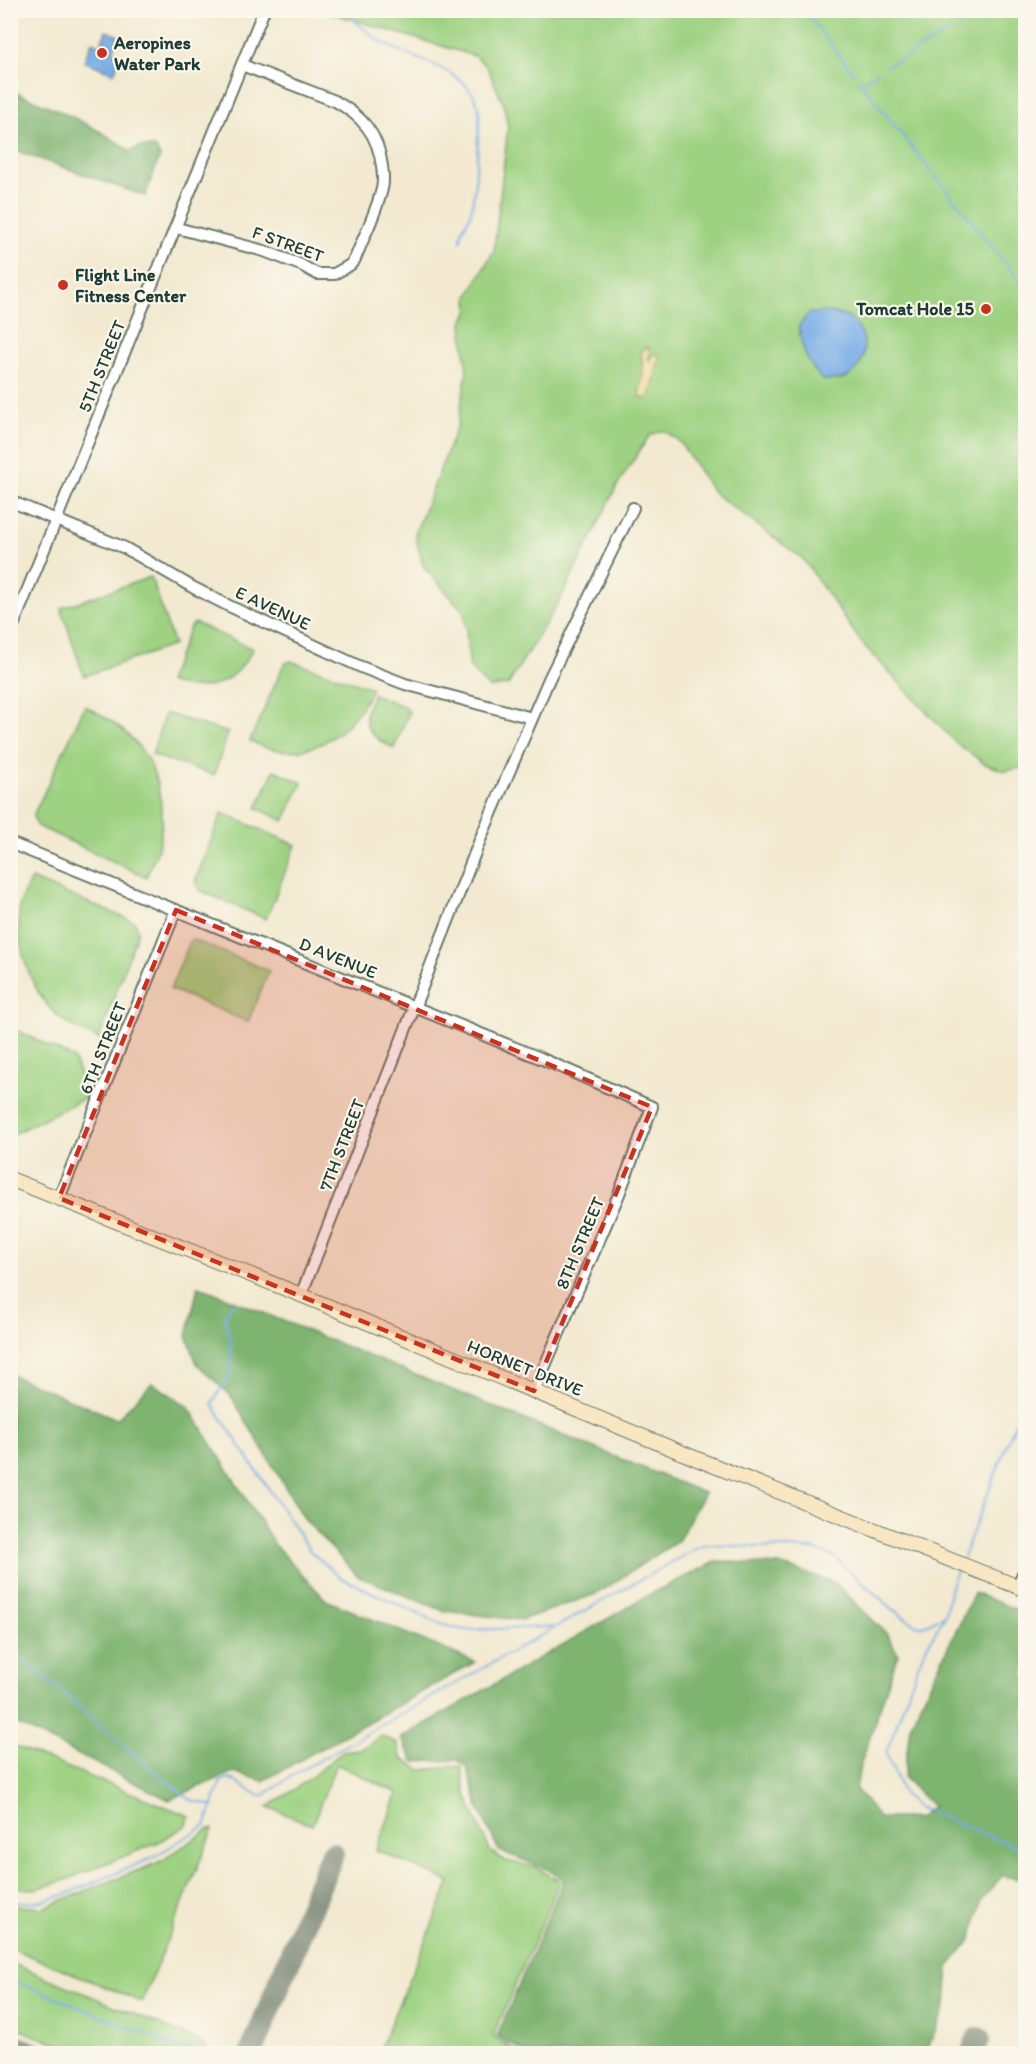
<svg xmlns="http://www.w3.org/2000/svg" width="1036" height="2064" viewBox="0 0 1036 2064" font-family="Itim,sans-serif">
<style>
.green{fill:#9ed282;stroke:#5e885b;stroke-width:1.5}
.forest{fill:#7eb470;stroke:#4e7852;stroke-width:1.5}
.sand{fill:#eeda9e;stroke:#868c69;stroke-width:1.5}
.water{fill:#79ade6;stroke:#4c758d;stroke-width:1.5}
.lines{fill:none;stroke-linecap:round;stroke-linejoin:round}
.stream{stroke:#79ade6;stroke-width:2}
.taxiway{stroke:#889382;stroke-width:24}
.street-casing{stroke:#69796b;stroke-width:14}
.secondary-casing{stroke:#69796b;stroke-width:16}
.street{stroke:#fff;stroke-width:10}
.secondary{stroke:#f9e7c3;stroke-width:14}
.marked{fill:#c8321e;fill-opacity:0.2;stroke:#c8321e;stroke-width:4.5;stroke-dasharray:12 8;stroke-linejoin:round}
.poi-dot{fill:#c8321e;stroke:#fbf7ec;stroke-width:2}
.labels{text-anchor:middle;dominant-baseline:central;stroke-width:4.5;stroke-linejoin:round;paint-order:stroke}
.poi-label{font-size:18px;font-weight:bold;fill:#1f3d34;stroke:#fbf7ec;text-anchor:start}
.street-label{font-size:18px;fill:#1f3d34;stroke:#fbf7ec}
</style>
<rect width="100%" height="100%" fill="#fbf7ec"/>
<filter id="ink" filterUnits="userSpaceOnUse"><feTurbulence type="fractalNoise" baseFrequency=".0167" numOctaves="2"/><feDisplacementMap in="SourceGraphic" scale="12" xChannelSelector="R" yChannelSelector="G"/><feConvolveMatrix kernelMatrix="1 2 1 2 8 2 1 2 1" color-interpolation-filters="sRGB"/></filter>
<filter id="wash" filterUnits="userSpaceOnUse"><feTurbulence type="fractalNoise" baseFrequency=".008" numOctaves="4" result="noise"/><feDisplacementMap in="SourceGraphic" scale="24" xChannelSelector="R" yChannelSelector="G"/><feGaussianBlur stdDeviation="1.35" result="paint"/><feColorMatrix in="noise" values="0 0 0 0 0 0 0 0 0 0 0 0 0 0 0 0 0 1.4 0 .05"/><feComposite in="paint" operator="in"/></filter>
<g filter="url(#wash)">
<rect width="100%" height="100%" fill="#f2e9d0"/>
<g class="green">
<path d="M324 11H1025V767L1005 771 985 764 955 742 861 642 803 559 714 493 679 441 663 430 649 436 618 484 560 600 508 685 489 688 470 668 464 612 423 566 415 534 458 424 467 371 462 324 469 310 468 297 494 250 508 127 504 105 487 67 475 56Z"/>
<path d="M151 577 174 645 84 676 61 608Z"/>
<path d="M195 623 253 649C233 685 207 695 168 682L190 627Z"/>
<path d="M290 661 372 688C354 727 319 759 272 749 264 748 257 744 250 741L284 664Z"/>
<path d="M373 694 406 707 409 712 394 748C380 742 363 731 366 713 367 707 371 700 373 694Z"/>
<path d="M85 706C107 717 128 731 143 752 161 779 167 820 157 851 154 860 149 869 146 877L37 826 33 816Z"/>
<path d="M165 713 228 733 214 775 152 755Z"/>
<path d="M274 770 302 783 284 821 257 808Z"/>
<path d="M222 813 296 845 266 919 199 890 195 881Z"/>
<path d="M31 879 135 922 138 931 99 1039C88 1034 76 1029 66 1022 33 1001 13 943 20 905 21 897 27 887 31 879Z"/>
<path d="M191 939 269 971 248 1022 170 989Z"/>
<path d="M10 1027 73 1058 89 1096 11 1135Z"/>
<path d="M381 1736 397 1743 402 1759 421 1770 461 1766 466 1795 490 1851 506 1861 535 1867 560 1881 493 2036 519 2053H378L450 1882 376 1850 398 1793 336 1764 312 1825 268 1807 309 1779 342 1752 360 1750Z"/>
<path d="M11 1745 189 1816 187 1825 157 1843 65 1880 36 1889 11 1888Z"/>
<path d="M209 1829H213L142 2002 11 1948V1905L42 1908 160 1862Z"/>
<path d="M11 1963 199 2041 204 2045 209 2053H79L11 2026Z"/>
</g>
<g class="forest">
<path d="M10 87 14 92C55 108 94 125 130 151L140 147H155L160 156 145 196 11 149Z"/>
<path d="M198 1286 704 1493 678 1541 596 1594 521 1620 444 1611 358 1576 305 1520 231 1396 197 1364 187 1336Z"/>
<path d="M11 1375 117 1419 152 1383 188 1406 275 1545 326 1600 475 1662 263 1781 233 1772 169 1800 11 1721Z"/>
<path d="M717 1561 779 1565 834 1582 886 1633 898 1654 860 1766 856 1789 879 1818H919L933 1806 904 1778 910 1726 974 1593 1025 1613V1880L1002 1876 982 1900 971 1940 949 1966 946 2005 926 2053 528 2054 497 2036 564 1880 549 1870 499 1851 479 1809 467 1767 457 1760 414 1762 401 1738 654 1592Z"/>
</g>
<path class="sand" d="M645 347 650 349 648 357 649 360 654 353 658 354 659 358 651 394 646 399 641 398 639 392 643 374 641 351Z"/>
<g class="water">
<path d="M106 31 119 36 113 51 121 55 114 73 84 61 92 42 100 46Z"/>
<path d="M831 312C836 314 844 315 849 318 869 332 869 360 850 375 843 381 831 380 822 380 807 362 801 349 799 326L809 313Z"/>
</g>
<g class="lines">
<g class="stream">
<path d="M804 10 854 74"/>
<path d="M352 18C362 28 373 37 385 44 416 61 471 69 479 110 480 118 479 130 478 138 477 162 476 188 471 211 469 224 460 225 461 241"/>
<path d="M960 25 985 10"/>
<path d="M886 67 952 30"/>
<path d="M858 80 1026 289"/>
<path d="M860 83 878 72"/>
<path d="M233 1302 225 1317 231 1344 232 1370 212 1404 311 1552 341 1578 443 1625 465 1630 553 1627"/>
<path d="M963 1557 1026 1396"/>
<path d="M957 1571 951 1586 945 1615 922 1655 886 1753 904 1795 918 1807 1026 1851"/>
<path d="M10 1648 152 1769 191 1800 214 1806"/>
<path d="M10 1901 23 1902 42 1901 66 1894 150 1859 205 1826 221 1781 229 1778 260 1796 264 1795 298 1772 695 1549 707 1545 812 1549 833 1556C847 1568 906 1625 920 1626 928 1627 938 1618 945 1615"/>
<path d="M10 1979 194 2054"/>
</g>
<g class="taxiway">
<path d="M10 2044 33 2054"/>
<path d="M251 2054 332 1854"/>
<path d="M972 2054 978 2039"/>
</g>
</g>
</g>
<g filter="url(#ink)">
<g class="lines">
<g class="street-casing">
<g id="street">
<path d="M177 228 264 251 301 265 317 274H334L350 265 355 259C364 236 376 213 382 189 384 181 383 173 382 166 378 134 362 116 335 101L242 65"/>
<path d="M10 501 125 548 194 588 229 606 361 667 405 684 532 718"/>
<path d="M10 633 264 10"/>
<path d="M10 843 540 1058 652 1107 619 1194 534 1391"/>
<path d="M59 1198 176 910"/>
<path d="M301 1295 482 835 549 679 633 508"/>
<path d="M1017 1587 1026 1567"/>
</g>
</g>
<g class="secondary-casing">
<path id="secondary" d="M10 1179 301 1295 702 1461 1026 1590"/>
</g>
<use href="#street" class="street"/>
<use href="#secondary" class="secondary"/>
</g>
</g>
<path class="marked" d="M176 910 652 1107 534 1391 59 1198Z"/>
<g class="poi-dot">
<circle cx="102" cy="53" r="6"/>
<circle cx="63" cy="285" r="6"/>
<circle cx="986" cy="309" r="6"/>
</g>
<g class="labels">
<g class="poi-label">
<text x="114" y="43">Aeropines<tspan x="114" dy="21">Water Park</tspan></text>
<text x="75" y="275">Flight Line<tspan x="75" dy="21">Fitness Center</tspan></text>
<text x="974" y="309" text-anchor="end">Tomcat Hole 15</text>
</g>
<g class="street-label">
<text transform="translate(288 244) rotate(20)">F STREET</text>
<text transform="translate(102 366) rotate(-68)">5TH STREET</text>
<text transform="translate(273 608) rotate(25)">E AVENUE</text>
<text transform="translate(338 958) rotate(22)">D AVENUE</text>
<text transform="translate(103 1048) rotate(-68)">6TH STREET</text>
<text transform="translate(342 1145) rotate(-69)">7TH STREET</text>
<text transform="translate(580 1243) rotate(-67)">8TH STREET</text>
<text transform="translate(525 1368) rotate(22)">HORNET DRIVE</text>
</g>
</g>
<rect width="1036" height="2064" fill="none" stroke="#fbf7ec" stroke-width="36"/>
</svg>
